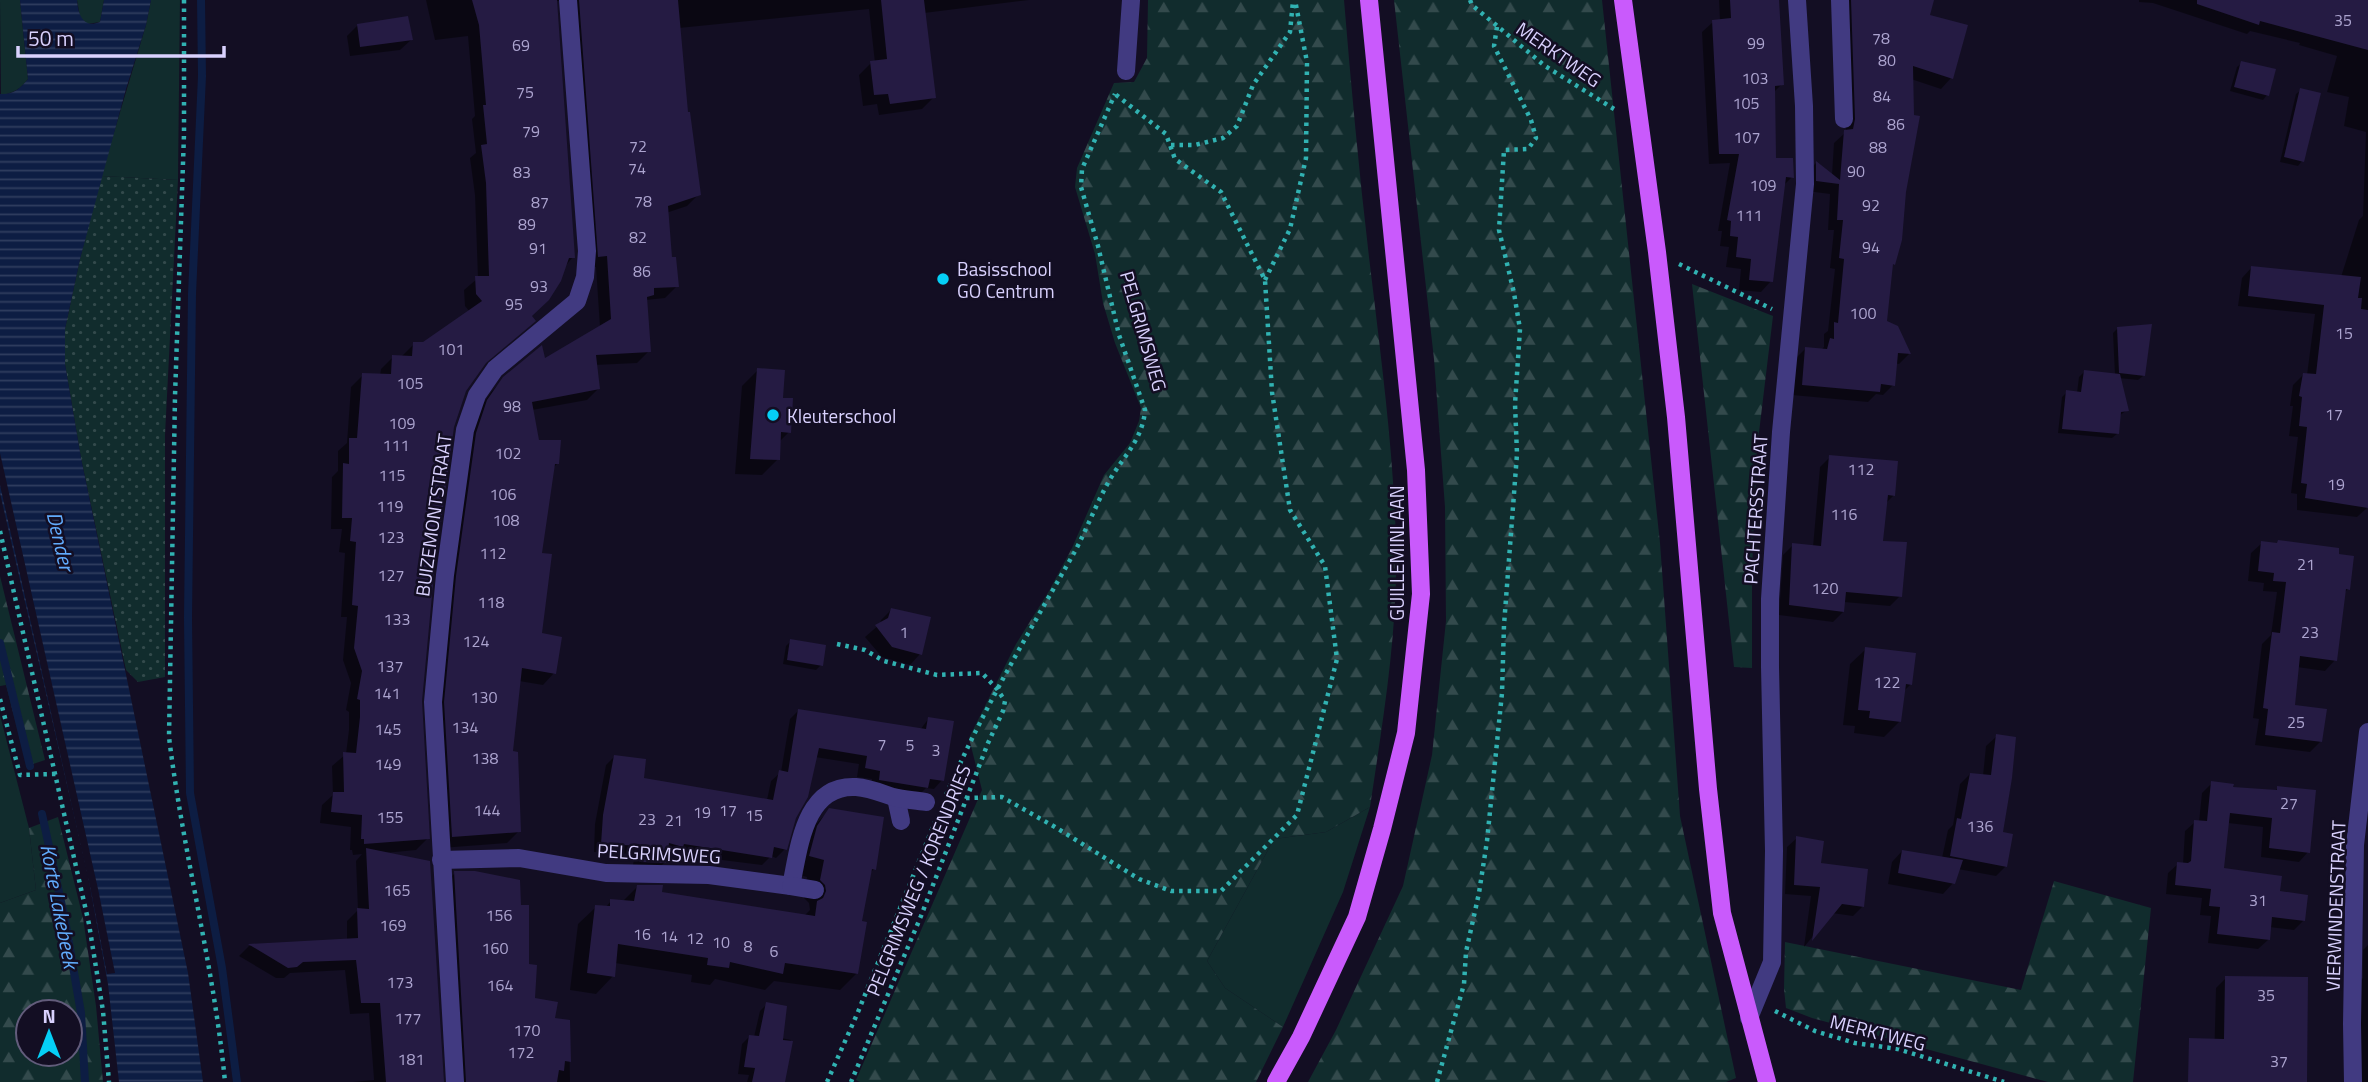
<svg xmlns="http://www.w3.org/2000/svg" width="2368" height="1082" viewBox="0 0 2368 1082" font-family="'Titillium Web',sans-serif">
<style>
.grass{fill:#112c2d}
.forest{fill:url(#forest-firs);fill-rule:evenodd}
.park{fill:url(#park-dots)}
.water{fill:url(#water-rules)}
.pier{fill:#130e23}
.shadow{fill:#0007}
.lines{fill:none;stroke-linecap:round;stroke-linejoin:round}
.stream{stroke:#0d1d43;stroke-width:8}
.building{fill:#251b43}
.path{stroke:#31b2b2;stroke-width:4.5;stroke-dasharray:3.5 5;stroke-linecap:butt}
.minor{stroke:#413a81;stroke-width:18}
.major{stroke:#c95afc;stroke-width:18}
.poi-dot{fill:#05cff6;stroke:#130e23;stroke-width:2.5}
.labels{text-anchor:middle;dominant-baseline:central;stroke-width:5;stroke-linejoin:round;paint-order:stroke}
.number-label{font-size:16px;fill:#aca4cf}
.street-label{font-size:19px;fill:#d9d1fe;stroke:#130e23}
.poi-label{font-size:19px;fill:#d9d1fe;stroke:#130e23;text-anchor:start}
.water-label{font-size:21px;font-style:italic;fill:#61abfc;stroke:#130e23}
</style>
<defs>
<pattern id="forest-firs" width="22" height="20" patternUnits="userSpaceOnUse" patternTransform="scale(1.75)"><rect width="22" height="20" fill="#112c2d"/><path d="M5 1l3.5 6h-7zM16 11l3.5 6h-7z" fill="#334a4c"/></pattern>
<pattern id="park-dots" width="8" height="8" patternUnits="userSpaceOnUse" patternTransform="scale(1.75)"><rect width="8" height="8" fill="#112c2d"/><path d="M2 2h.1M6 6h.1" fill="none" stroke="#334a4c" stroke-width="1.8" stroke-linecap="round"/></pattern>
<pattern id="water-rules" width="6" height="5" patternUnits="userSpaceOnUse" patternTransform="scale(1.75)"><rect width="6" height="5" fill="#0d1d43"/><path d="M0 2.5h6" fill="none" stroke="#303d5f"/></pattern>
</defs>
<rect width="100%" height="100%" fill="#130e23"/>
<g class="grass">
<path d="M0 0H20L28 79C20 89 14 93 1 95Z"/>
<path d="M77 0H104L100 22 87 24 80 17Z"/>
<path d="M151 0H180L178 180 101 176 146 25Z"/>
<path d="M0 715 29 828 36 890 0 903Z"/>
<path d="M1370 807 1343 892 1283 1027 1225 988 1207 961 1274 839 1326 832Z"/>
</g>
<g class="forest">
<path d="M1148 0H1344C1352 97 1361 194 1373 290 1383 374 1394 459 1396 544 1398 632 1383 720 1370 807L1326 832 1274 839 1207 961 1225 988 1283 1027 1256 1082H860L856 1080 982 790 969 738 1016 644 1049 591 1072 548 1104 475 1130 443 1139 421 1141 408 1115 343 1103 303 1095 254 1075 187 1077 168 1114 83 1134 82 1147 58Z"/>
<path d="M1394 0H1602L1660 543 1680 816 1736 1078 1726 1082H1308L1336 1030 1403 886 1432 755 1446 621 1445 507 1434 359Z"/>
<path d="M1692 284 1773 316 1757 449 1752 571V668L1734 667Z"/>
<path d="M0 576 45 760 27 766 6 685 0 686Z"/>
<path d="M58 817 83 918 96 1006 103 1082H0V903L36 890 29 828ZM28 1012H70V1054H28Z"/>
<path d="M2054 881 2151 908 2133 1082H2048L1812 1018 1786 1008 1784 989 1785 942 2021 990Z"/>
</g>
<path class="park" d="M101 176 178 180 165 435V677L138 682 126 670 81 458 65 364V329L80 259Z"/>
<path class="water" d="M20 0H77C78 14 83 29 100 22L104 0H151L146 25 126 89 80 259 65 329V364L81 458 188 973 203 1082H119L108 984 88 876 0 493V94C13 95 20 89 28 79Z"/>
<path class="pier" d="M0 453 98 889 115 973 107 974 91 891 0 485Z"/>
<g class="shadow">
<path d="M426 0H1029L924 13 934 97 922 109 879 115 877 104 863 106 859 75 871 63H875L869 9 679 28 687 114 699 194 687 206 666 213 670 259 677 286 665 298 646 300 649 351 637 363 595 365 598 389 587 400 532 410 538 441 557 464 553 468 540 554V634L554 673 543 685 519 681 511 752 519 831 507 843 441 848 433 715 476 414 492 391 505 378 543 361 600 327 596 267H587L560 1H555L573 257 481 366 465 390 452 426 432 574 420 701 428 838 416 850 385 853 442 1082H353L374 1080V1079L369 1013 350 1014 345 970 290 973 284 978H276L239 956 249 946 347 941V921L358 910 356 861 362 854 353 855 352 850H350L351 827 320 823 322 805 333 795 332 766 346 754 349 730V712L346 710 351 683 343 660 347 617H341L345 553 339 552 342 529H331L332 477 338 471V451L347 443 351 387 363 375 380 376 381 369 393 357 402 356 414 344H423L470 312 465 306 464 290 478 278 475 195 470 158 476 153 472 119 475 116 468 36 435 40Z"/>
<path d="M1719 0H1778L1782 84 1773 93 1774 160 1792 177 1783 186 1771 281 1761 292 1739 290 1741 269 1726 267 1729 247 1720 246 1722 231H1718L1730 163 1709 164 1702 32 1713 22 1720 21Z"/>
<path d="M1841 0H1932L1928 17 1951 78 1941 89 1911 79 1885 322 1909 354 1899 364 1895 363 1893 385 1883 395 1876 394 1868 402 1792 395 1795 359 1805 349 1821 350 1824 347V334L1828 331 1835 269 1830 268 1834 230H1828L1830 194 1807 191 1806 173 1816 163 1832 175 1834 143 1846 132Z"/>
<path d="M2139 0H2368V507L2357 517 2297 510V494L2291 493 2298 437 2289 436 2293 406H2290L2293 385 2303 375H2307L2315 314 2238 306 2242 278 2252 267 2341 277 2359 220 2363 216 2366 132 2344 126 2349 97 2327 92 2337 56 2299 45 2300 43 2250 31 2247 34 2153 3 2139 2Z"/>
<path d="M357 26 411 40 400 50 350 56 347 36Z"/>
<path d="M2242 63 2267 95 2263 100 2230 91 2237 67Z"/>
<path d="M2301 90 2302 161 2298 166 2280 162 2296 94Z"/>
<path d="M2118 328 2143 376 2138 380 2119 378 2127 410 2119 416 2117 434 2112 438 2058 433 2062 397 2067 392 2077 393 2079 377 2084 372 2115 375 2113 333Z"/>
<path d="M758 370 782 400 789 432 779 442 778 459 762 475 735 474 742 386Z"/>
<path d="M1830 457 1894 495 1886 503 1881 543 1900 596 1890 606 1844 602 1843 612 1833 622 1779 615 1783 555 1793 545 1813 547 1820 467Z"/>
<path d="M2262 543 2348 589 2343 594 2335 660 2325 671 2297 667 2293 707 2321 741 2310 752 2255 745 2259 719 2253 718 2262 644 2271 635 2277 592 2263 591 2264 583 2248 581 2251 553Z"/>
<path d="M891 610 920 654 910 665 882 657 865 637 880 624 881 620Z"/>
<path d="M791 641 821 665 816 670 783 664 786 646Z"/>
<path d="M1866 649 1911 684 1903 692 1900 721 1884 737 1854 733 1855 726 1843 725 1850 664Z"/>
<path d="M798 711 920 730 929 718 942 780 934 789 926 788 918 796 870 788 872 779 857 777 859 764 815 757 785 849 776 858 771 856 762 865 666 853 665 862 656 871 632 870 635 854 594 852 595 824 606 765 615 756 642 780 767 800 771 781 781 772 790 719Z"/>
<path d="M1997 736 2001 834 2006 866 1996 876 1958 869 1953 883 1943 894 1888 884 1892 862 1902 851 1942 858 1948 830 1953 825 1960 784 1970 774 1983 776 1986 746Z"/>
<path d="M2212 783 2231 789 2274 792 2278 788 2308 852 2299 862 2261 857 2263 827 2228 823 2222 870 2278 893 2304 920 2294 930 2269 927 2268 940 2258 949 2208 943 2211 916 2200 915 2202 898 2166 894 2168 873 2178 864H2183L2185 831 2195 822H2199L2202 793Z"/>
<path d="M830 810 874 869 869 874 860 922 857 973 840 990 774 981 765 990 715 979 710 985 691 982 692 975 615 963 613 976 596 994 570 990 578 924 596 907 605 908 611 901 622 902 637 887 660 894 804 916 810 910 809 903 804 898 807 877 792 873 807 833Z"/>
<path d="M1797 838 1819 864 1863 906 1853 916 1832 913 1804 947 1811 896 1785 894 1787 847Z"/>
<path d="M455 873 528 965 533 999 554 1019 569 1021 570 1082H455L444 884Z"/>
<path d="M2368 945V1082H2356L2359 982 2363 978V950Z"/>
<path d="M2226 978 2305 1082H2251L2214 1065 2216 988Z"/>
<path d="M767 1004 781 1038 791 1040 784 1082H747L749 1075 738 1074 742 1044 750 1036 754 1037 760 1011Z"/>
</g>
<g class="lines">
<g class="stream">
<path d="M201 0 202 76 192 294 188 618 190 793 222 968 237 1082"/>
<path d="M0 643 30 766"/>
<path d="M42 814 65 920 81 1013 85 1082"/>
</g>
</g>
<g class="building">
<path d="M472 0H557L575 258H569L561 281 549 300 532 316 536 321 486 363 466 391 454 427 434 574 422 701 430 839 364 844V839H361L362 815 331 812 333 792H344L343 752 356 753 360 717V700L357 699 362 671 354 648 358 606 352 605 356 542 350 541 352 518H342L343 463 349 464V438H357L362 373 391 374 392 355 412 356 413 342H423L482 301 476 294 475 276H489L486 183 481 145 487 144 483 105H486L479 25Z"/>
<path d="M579 0H678L688 112H690L701 195 668 206 672 257H676L679 287 654 288V295L647 297 651 352 596 355 600 389 532 402 539 440H561L559 464H555L542 553 552 554 542 633 562 637 556 674 522 668 513 751 518 752 521 832 452 837 444 702 456 576 476 433 487 400 503 377 542 345 545 358 611 319 607 256 598 257Z"/>
<path d="M881 0H924L936 98 890 104 888 94 874 95 870 61 887 59Z"/>
<path d="M1730 0H1779L1784 85 1775 86 1776 158H1793L1794 178 1786 177 1773 282 1749 280 1751 259 1736 257 1738 237 1730 236 1731 221 1727 220 1739 154H1719L1712 20 1731 18Z"/>
<path d="M1851 0H1934L1930 15 1968 25 1953 79 1913 66 1914 115 1920 116 1906 192 1902 240 1895 265 1893 264 1887 321 1898 326 1911 354 1898 353 1895 386 1881 384 1880 392 1802 385 1805 347 1827 349 1830 338 1834 339V322L1838 323 1844 259 1839 258 1843 220H1837L1839 184 1816 181V161L1840 180 1844 130 1853 129 1855 119Z"/>
<path d="M2197 0H2368V50L2260 21 2259 25 2197 4Z"/>
<path d="M408 16 413 40 360 47 357 24Z"/>
<path d="M2241 61 2276 69 2269 96 2234 87Z"/>
<path d="M2300 88 2321 93 2304 162 2284 157Z"/>
<path d="M2251 266 2361 277 2358 298H2362L2361 309 2368 310V508L2305 498 2307 484 2301 483 2307 427 2299 426 2302 397 2299 396 2303 373 2316 374 2324 305 2248 296Z"/>
<path d="M2152 324 2145 376 2119 373 2117 327Z"/>
<path d="M757 368 785 370 783 398H793L791 433 781 432 780 460 750 459Z"/>
<path d="M2084 370 2120 374 2129 411 2121 412 2119 434 2062 429 2066 390 2081 392Z"/>
<path d="M1829 455 1898 461 1895 496 1888 495 1883 541 1907 542 1902 597 1846 592 1844 612 1789 605 1792 543 1821 546Z"/>
<path d="M2278 540 2339 548V554L2354 556 2350 590 2346 589 2337 661 2300 656 2295 705 2327 709 2322 742 2265 735 2268 709 2263 708 2272 632 2280 633 2286 582 2273 581 2274 573 2258 571 2261 541 2277 543Z"/>
<path d="M891 608 931 617 922 655 892 647 875 625 888 618Z"/>
<path d="M790 639 826 645 823 666 787 660Z"/>
<path d="M1865 647 1916 653 1912 685 1906 684 1901 722 1869 718 1870 711 1858 710Z"/>
<path d="M798 709 926 729 928 717 954 721 944 781 930 779 928 788 879 780 880 771 865 768 867 756 819 748 808 797 796 818 787 850 774 847 772 858 684 844 683 847 669 843 666 863 640 862 643 846 601 844 603 815 614 755 646 759 644 778 773 800 779 770 788 772Z"/>
<path d="M1996 734 2016 737 2012 778 2003 832 2013 834 2007 867 1950 856 1957 818 1961 819 1970 773 1991 775Z"/>
<path d="M2211 781 2234 784 2233 787 2277 790V786L2316 790 2310 853 2269 848 2272 818 2230 813 2224 868 2282 876 2280 891 2308 895 2305 921 2272 917 2270 940 2217 934 2220 907 2209 906 2211 889 2175 885 2177 862 2188 863 2191 861 2194 820 2207 821Z"/>
<path d="M829 808 884 817 876 870 872 869 862 921 867 922 858 974 785 963 783 974 730 962 729 968 707 965 708 958 618 944 615 977 587 973 595 905 610 906V899L634 901 637 885H663L662 892 815 916 817 901 823 898 826 891 825 885 820 880 824 860 809 856 817 826Z"/>
<path d="M1796 836 1824 841 1821 863 1868 869 1864 907 1842 904 1812 941 1820 887 1794 885Z"/>
<path d="M366 848 430 861 444 1082H386L380 1003H361L356 960 303 962 297 967 288 968 248 944 358 938 357 908 369 909Z"/>
<path d="M1902 850 1963 860 1955 884 1898 873Z"/>
<path d="M454 871H475L520 880 521 905H529V964L537 965 535 998 558 1002 555 1018 570 1020 571 1062 565 1061 564 1071 559 1070 557 1082H466Z"/>
<path d="M2225 976 2308 977 2307 1082H2188L2189 1038 2224 1039Z"/>
<path d="M766 1002 787 1006 783 1040 793 1041 785 1082H752L755 1068 744 1067 749 1035 759 1036Z"/>
</g>
<g class="lines">
<g class="path">
<path d="M184 0V134L175 396 169 737C183 853 214 966 225 1082"/>
<path d="M1470 0 1472 5 1545 66 1614 109"/>
<path d="M1171 145H1195L1223 138 1237 126 1253 85 1290 32 1293 1"/>
<path d="M1679 264 1772 309"/>
<path d="M1265 280 1290 229 1306 158 1307 62 1295 0"/>
<path d="M0 531 89 924 103 1011 109 1082"/>
<path d="M837 644 865 650 884 661 937 675 982 673 997 689 1005 701 1003 711 988 743 921 916 851 1082"/>
<path d="M0 699 20 775 56 774"/>
<path d="M946 795C982 711 1029 632 1074 553 1087 529 1096 504 1109 481 1123 457 1143 439 1145 410L1119 335 1098 246 1081 187 1082 169 1115 94"/>
<path d="M966 798 1002 797 1055 827 1139 879 1171 891H1221L1297 815 1337 659 1325 566 1290 510 1272 392 1265 280 1221 192 1175 159 1166 134 1115 94"/>
<path d="M1775 1011 1815 1031 1855 1043 1898 1049 2004 1082"/>
<path d="M827 1082 858 1012 935 822"/>
<path d="M1437 1082 1464 984 1466 952 1479 893 1487 841 1502 693 1504 625 1517 454 1515 404 1520 329 1514 293 1499 230 1504 150 1528 149 1536 138 1531 120 1494 46 1497 27"/>
</g>
<g class="minor">
<path d="M1840 0 1844 119"/>
<path d="M1126 71 1131 0"/>
<path d="M896 798 901 821"/>
<path d="M441 860 519 858 606 873 709 875 791 886C799 849 804 784 856 787 870 788 881 793 893 797 904 800 915 800 926 802"/>
<path d="M791 886 815 890"/>
<path d="M1749 1018 1772 962 1774 851 1770 667V599L1781 432 1805 184 1804 106 1797 0"/>
<path d="M455 1082 433 702 445 575 465 430 477 395 495 369 577 301 585 277 587 251 568 0"/>
<path d="M2353 1082 2352 1024 2355 845 2368 732"/>
</g>
<g class="major">
<path d="M1623 0 1657 252 1676 417 1708 789 1722 913 1767 1082"/>
<path d="M1276 1082 1301 1037 1357 917 1382 829 1406 733 1421 594 1416 470 1369 0"/>
</g>
</g>
<g class="poi-dot">
<circle cx="943" cy="279" r="7"/>
<circle cx="773" cy="415" r="7"/>
</g>
<g class="labels">
<g class="number-label">
<text x="2343" y="20">35</text>
<text x="1881" y="38">78</text>
<text x="1756" y="43">99</text>
<text x="521" y="45">69</text>
<text x="1887" y="60">80</text>
<text x="1755" y="78">103</text>
<text x="525" y="92">75</text>
<text x="1882" y="96">84</text>
<text x="1746" y="103">105</text>
<text x="1896" y="124">86</text>
<text x="531" y="131">79</text>
<text x="1747" y="137">107</text>
<text x="638" y="146">72</text>
<text x="1878" y="147">88</text>
<text x="637" y="168">74</text>
<text x="1856" y="171">90</text>
<text x="522" y="172">83</text>
<text x="1763" y="185">109</text>
<text x="643" y="201">78</text>
<text x="540" y="202">87</text>
<text x="1871" y="205">92</text>
<text x="1749" y="215">111</text>
<text x="527" y="224">89</text>
<text x="638" y="237">82</text>
<text x="1871" y="247">94</text>
<text x="538" y="248">91</text>
<text x="642" y="271">86</text>
<text x="539" y="286">93</text>
<text x="514" y="304">95</text>
<text x="1863" y="313">100</text>
<text x="2344" y="333">15</text>
<text x="451" y="349">101</text>
<text x="410" y="383">105</text>
<text x="512" y="406">98</text>
<text x="2334" y="414">17</text>
<text x="402" y="423">109</text>
<text x="396" y="445">111</text>
<text x="508" y="453">102</text>
<text x="1861" y="469">112</text>
<text x="392" y="475">115</text>
<text x="2336" y="484">19</text>
<text x="503" y="494">106</text>
<text x="390" y="506">119</text>
<text x="1844" y="514">116</text>
<text x="506" y="520">108</text>
<text x="391" y="537">123</text>
<text x="493" y="553">112</text>
<text x="2306" y="564">21</text>
<text x="391" y="575">127</text>
<text x="1825" y="588">120</text>
<text x="491" y="602">118</text>
<text x="397" y="619">133</text>
<text x="904" y="632">1</text>
<text x="2310" y="632">23</text>
<text x="476" y="641">124</text>
<text x="390" y="666">137</text>
<text x="1887" y="682">122</text>
<text x="387" y="693">141</text>
<text x="484" y="697">130</text>
<text x="2296" y="722">25</text>
<text x="465" y="727">134</text>
<text x="388" y="729">145</text>
<text x="882" y="744">7</text>
<text x="910" y="745">5</text>
<text x="936" y="750">3</text>
<text x="485" y="758">138</text>
<text x="388" y="764">149</text>
<text x="2289" y="803">27</text>
<text x="487" y="810">144</text>
<text x="728" y="810">17</text>
<text x="702" y="812">19</text>
<text x="754" y="815">15</text>
<text x="390" y="817">155</text>
<text x="647" y="819">23</text>
<text x="674" y="820">21</text>
<text x="1980" y="826">136</text>
<text x="397" y="890">165</text>
<text x="2258" y="900">31</text>
<text x="499" y="915">156</text>
<text x="393" y="925">169</text>
<text x="642" y="934">16</text>
<text x="669" y="936">14</text>
<text x="695" y="938">12</text>
<text x="721" y="942">10</text>
<text x="748" y="946">8</text>
<text x="495" y="948">160</text>
<text x="774" y="951">6</text>
<text x="400" y="982">173</text>
<text x="500" y="985">164</text>
<text x="2266" y="995">35</text>
<text x="408" y="1018">177</text>
<text x="527" y="1030">170</text>
<text x="521" y="1052">172</text>
<text x="411" y="1059">181</text>
<text x="2279" y="1061">37</text>
</g>
<g class="street-label">
<text transform="translate(1559 54) rotate(35)">MERKTWEG</text>
<text transform="translate(1144 331) rotate(74)">PELGRIMSWEG</text>
<text transform="translate(1755 509) rotate(-86)">PACHTERSSTRAAT</text>
<text transform="translate(433 515) rotate(-82)">BUIZEMONTSTRAAT</text>
<text transform="translate(1396 553) rotate(-90)">GUILLEMINLAAN</text>
<text transform="translate(659 853) rotate(3)">PELGRIMSWEG</text>
<text transform="translate(918 880) rotate(-68)">PELGRIMSWEG / KORENDRIES</text>
<text transform="translate(2335 906) rotate(-88)">VIERWINDENSTRAAT</text>
<text transform="translate(1878 1032) rotate(14)">MERKTWEG</text>
</g>
<g class="poi-label">
<text x="957" y="268">Basisschool<tspan x="957" dy="22">GO Centrum</tspan></text>
<text x="787" y="415">Kleuterschool</text>
</g>
<g class="water-label">
<text transform="translate(61 541) rotate(77)">Dender</text>
<text transform="translate(60 906) rotate(79)">Korte Lakebeek</text>
</g>
</g>
<g transform="translate(49 1033)"><circle r="33" fill="#130e23" stroke="#625c7b" stroke-width="2"/>
<path d="M0-5L12 26L0 18L-12 26Z" fill="#05cff6"/>
<text y="-10" font-size="19" font-weight="bold" text-anchor="middle" fill="#d9d1fe">N</text>
</g>
<path d="M18 46v10h206v-10" fill="none" stroke="#d9d1fe" stroke-width="3.5"/>
<text x="28" y="46" font-size="21" fill="#d9d1fe" stroke="#130e23" stroke-width="5" paint-order="stroke">50 m</text>
</svg>
